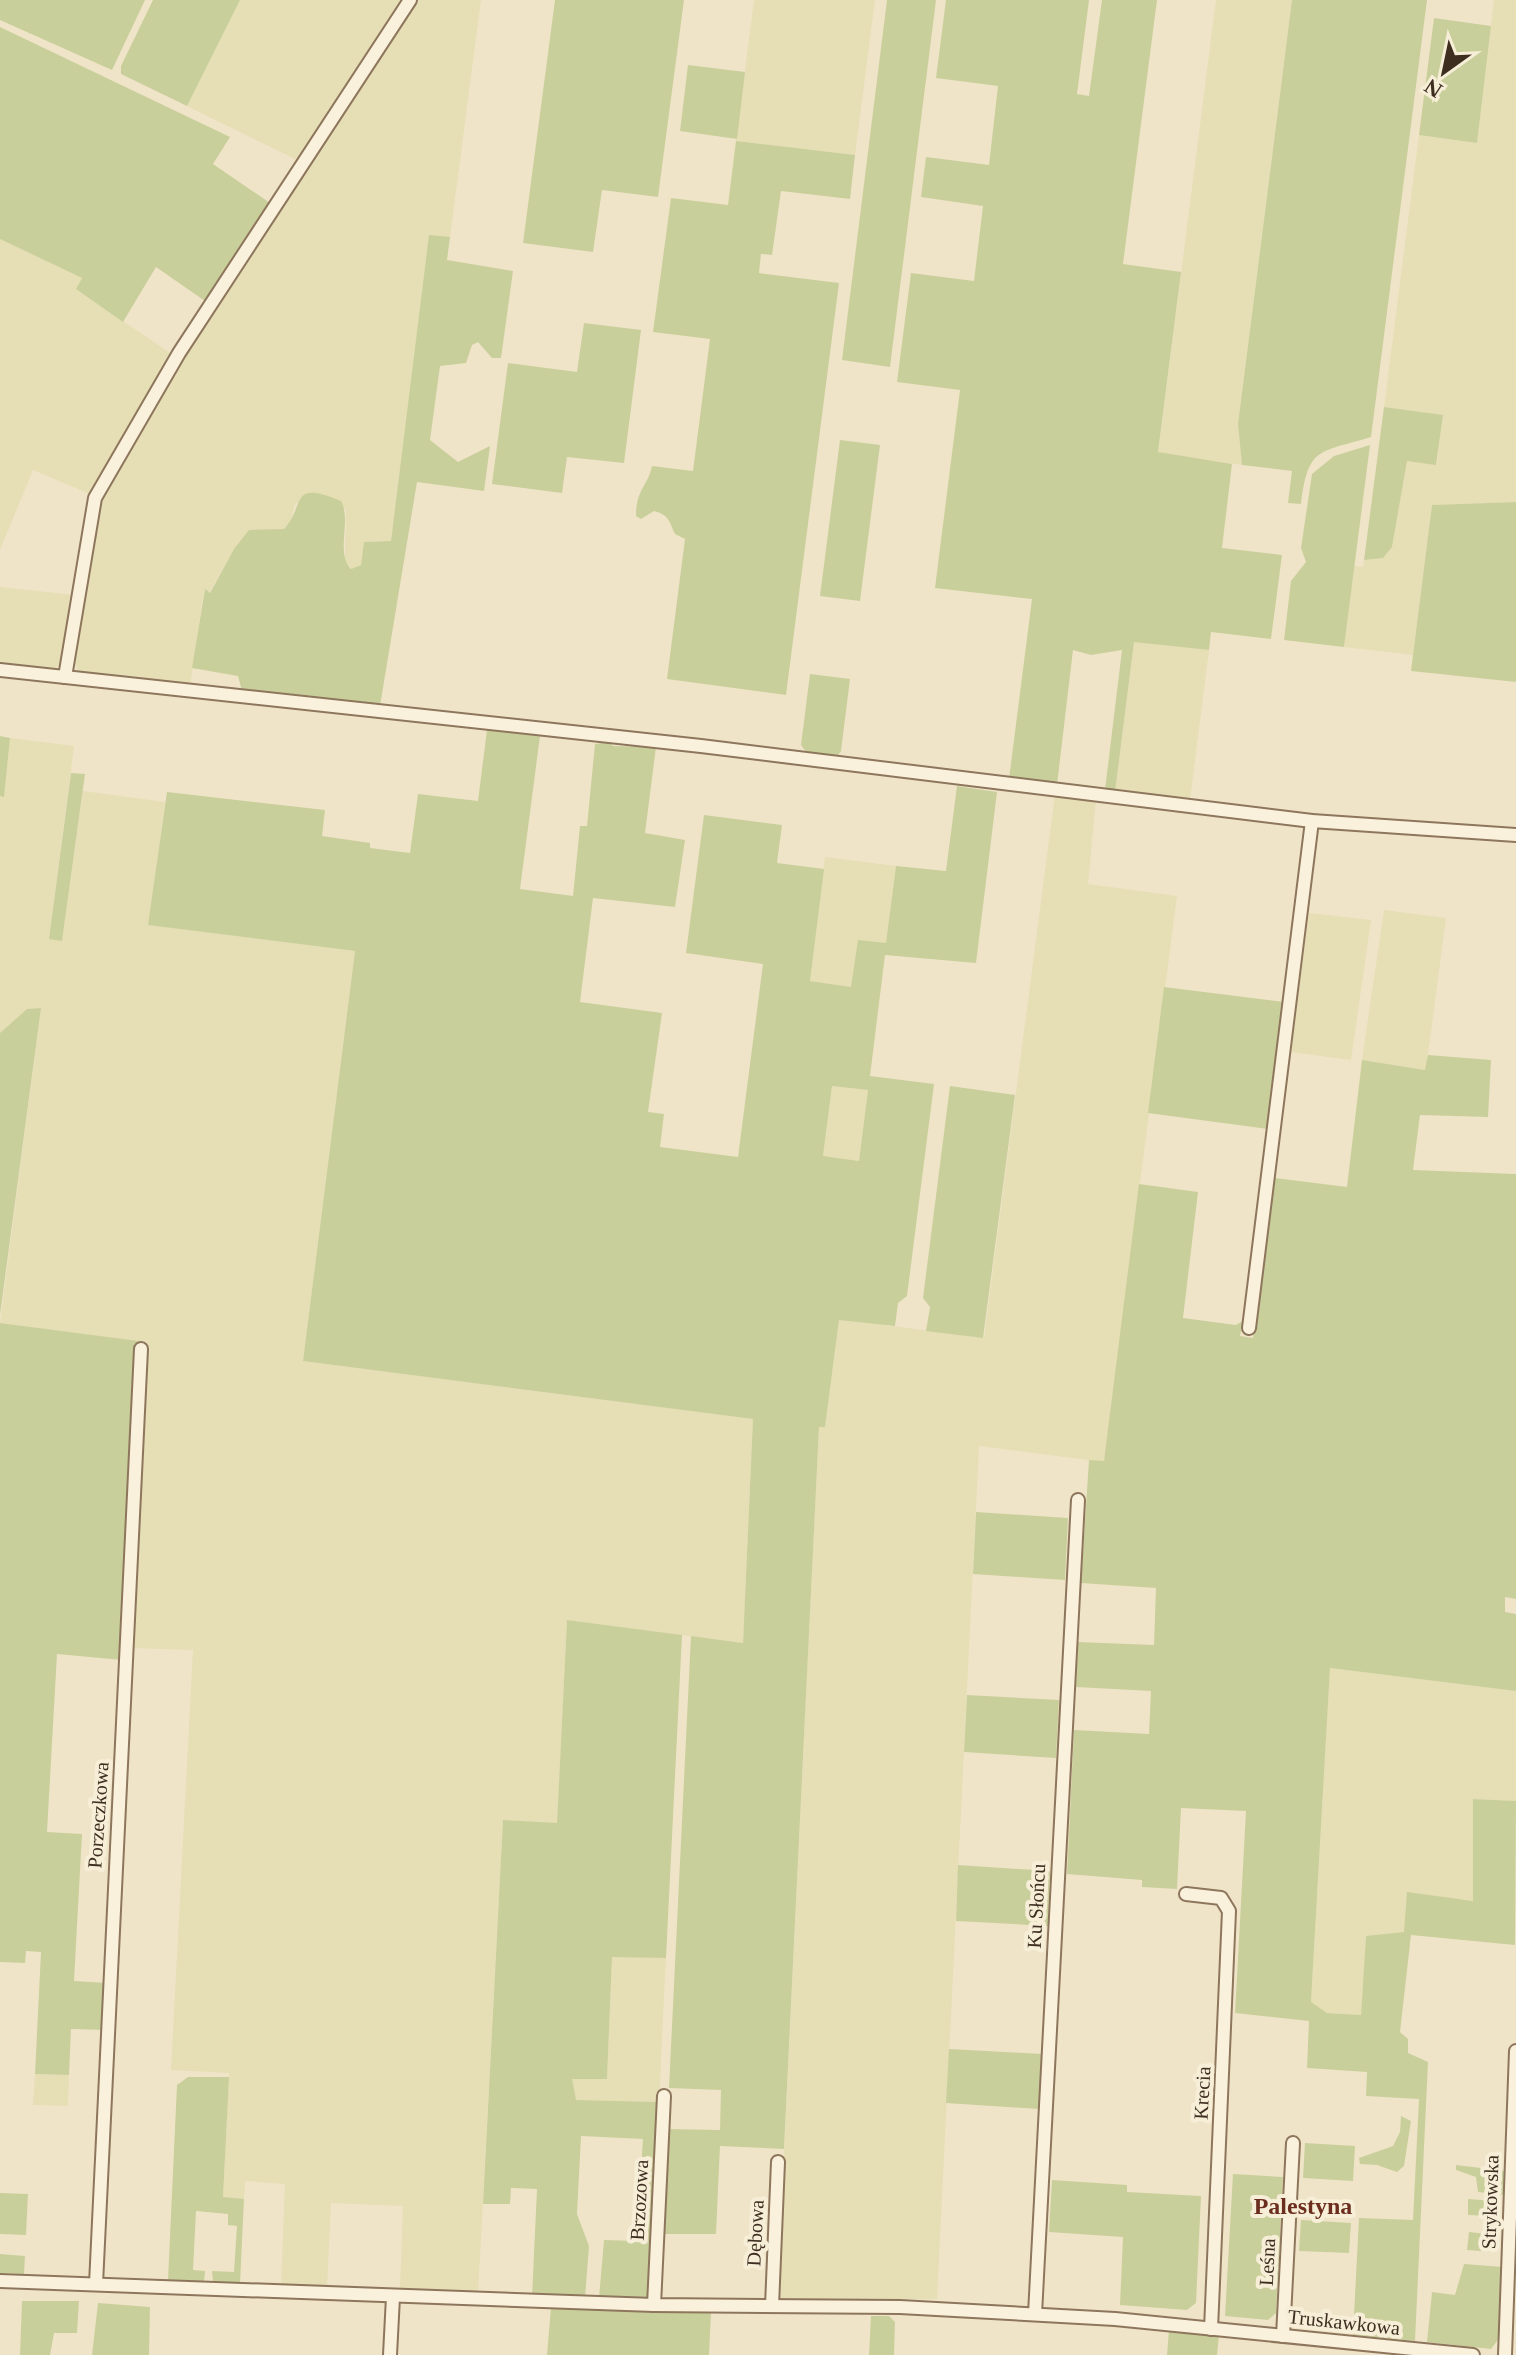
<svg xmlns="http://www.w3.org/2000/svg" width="1516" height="2355" viewBox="0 0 1516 2355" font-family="'Times New Roman',serif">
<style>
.farmland{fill:#e6deb5}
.green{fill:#c9cf9b;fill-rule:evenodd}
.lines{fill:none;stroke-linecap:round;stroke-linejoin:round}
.minor-casing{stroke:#8d765c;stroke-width:16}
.minor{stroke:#faf1dc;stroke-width:12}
.labels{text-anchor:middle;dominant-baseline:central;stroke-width:8;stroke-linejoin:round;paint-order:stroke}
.street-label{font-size:20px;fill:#3d2e20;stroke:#f7eed8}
.quarter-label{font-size:24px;font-weight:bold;fill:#6b2e1e;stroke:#f7eed8}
</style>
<rect width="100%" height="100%" fill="#f0e4c8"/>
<g class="farmland">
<path d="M240 0H407L299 161 187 106Z"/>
<path d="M419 0H481L450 237 429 236 391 541 364 542 361 565 351 569 345 560 346 509 295 503 291 522 283 529 273 530 234 549 209 593 204 590 190 686 79 674 73 657 101 499 226 287Z"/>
<path d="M754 0H875L855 155 736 141Z"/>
<path d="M1216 0H1292L1238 423 1242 465 1158 453Z"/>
<path d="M1494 0H1516V502L1432 505 1413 655 1344 647 1354 566 1363 567 1364 560 1383 558 1392 547 1407 461 1437 464 1442 415 1384 407 1419 135 1477 143Z"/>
<path d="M0 239 82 278 76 289 173 355 92 495 33 470 0 550Z"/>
<path d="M0 587 75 595 63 661 57 667 49 671 0 666Z"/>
<path d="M1134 641 1209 650 1190 800 1115 792Z"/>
<path d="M10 738 74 746 49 939 62 940 83 791 165 802 149 925 355 951 303 1361 753 1419 743 1643 567 1620 557 1824 503 1820 478 2295 400 2290 403 2206 331 2203 327 2286 281 2285 285 2184 245 2181 244 2199 223 2198 229 2073 171 2070 193 1650 130 1648 145 1343 0 1323 41 1008 27 1009 0 1033V796H4Z"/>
<path d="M1055 794 1096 799 1088 884 1177 896 1104 1462 979 1446 937 2299 777 2300 819 1426 825 1427 839 1319 984 1338Z"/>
<path d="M825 857 896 866 886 944 851 987 810 981Z"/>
<path d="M1384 910 1446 918 1426 1070 1362 1060Z"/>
<path d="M1309 913 1371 920 1351 1060 1291 1052Z"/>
<path d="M832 1086 868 1090 859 1161 823 1156Z"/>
<path d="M1330 1668 1516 1691V1801L1474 1799 1473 1901 1463 1899 1404 1932 1366 1937 1361 2015 1327 2013 1311 2003Z"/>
<path d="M612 1956 666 1958 659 2102 575 2100 572 2094V2078H607Z"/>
<path d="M35 2074 69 2075 68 2106 33 2105Z"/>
</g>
<g class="green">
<path d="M0 0H145L112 70 0 20Z"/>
<path d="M153 0H240L187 106 121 74V66Z"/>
<path d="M555 0H684L658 197 602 190 593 252 523 243Z"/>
<path d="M887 0H936L890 367 842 360Z"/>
<path d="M946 0H1089L1077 94 1089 96 1102 0H1157L1123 264 1181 272 1158 452 1232 464 1222 548 1282 555 1271 639 1211 632 1209 650 1134 642 1115 792 1105 790 1122 650 1091 655 1073 650 1057 785 1009 779 1032 599 935 588 960 390 897 382 911 273 974 281 983 206 921 197 926 157 989 165 998 86 936 78Z"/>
<path d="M1292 0H1427L1371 437C1319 453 1308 446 1301 504L1288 503 1292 471 1242 465 1238 424Z"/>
<path d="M1434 18 1491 26 1477 143 1419 135Z"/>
<path d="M0 27 230 137 213 164 270 203 205 301 156 267 123 322 76 289 82 278 0 239Z"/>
<path d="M688 65 745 72 737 139 680 131Z"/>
<path d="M736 141 855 155 850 199 781 191 772 255 761 254 759 273 839 283 786 695 667 679 685 539 675 534C669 521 669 515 654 511L641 519 636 516C636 489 648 486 652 466L693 471 710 339 653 332 671 198 728 205Z"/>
<path d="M429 235 450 237 447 260 513 271 501 358H492L478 342 472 345 466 363 440 366 430 440 458 462 490 446 484 491 417 482 380 706 242 691 238 676 192 668 205 589 210 593 234 549 249 530 284 529C306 506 288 479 341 501 352 521 335 552 351 569L361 565 364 542 391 541Z"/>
<path d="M584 323 641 330 624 463 567 457 562 493 492 484 508 363 577 372Z"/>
<path d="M1384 407 1443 415 1436 465 1407 461 1392 547 1383 558 1364 560Z"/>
<path d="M840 440 880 445 860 601 820 596Z"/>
<path d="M1370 445 1344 647 1284 640 1291 581 1306 562 1301 548 1312 474 1334 456Z"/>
<path d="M1516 502V682L1411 671 1432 505Z"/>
<path d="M810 674 850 679 841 751 836 758 808 754 801 745Z"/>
<path d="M487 730 540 736 520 889 573 896 580 826H587L595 744 609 742 613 746 656 747 645 833 685 840 675 907 593 898 580 1002 662 1013 648 1112 664 1114 660 1147 738 1157 763 964 686 953 704 815 782 825 777 863 824 869 810 981 851 987 858 940 886 943 896 866 946 871 957 786 997 792 976 963 885 955 870 1076 934 1084 907 1296 898 1303 895 1326 839 1320 825 1427H819L784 2149 720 2146 716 2234H662L667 2129 720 2130 721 2090 669 2088 691 1636 743 1643 753 1419 303 1361 355 951 148 925 167 792 325 810 322 836 370 843V848L410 853 418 794 478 801ZM832 1086 868 1090 859 1161 823 1156Z"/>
<path d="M0 736 10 738 4 797 0 796Z"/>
<path d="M71 773 85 774 62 941 49 939Z"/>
<path d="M1164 987 1284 1002 1268 1129 1148 1113Z"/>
<path d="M41 1008 0 1315V1033L27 1009Z"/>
<path d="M1428 1055 1491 1060 1488 1117 1420 1115 1413 1170 1516 1174V1599L1505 1597V1612L1516 1614V1691L1330 1668 1311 2002 1327 2013 1361 2015 1366 1936 1404 1932 1407 1892 1473 1901V1799L1516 1801 1515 1945 1411 1935 1400 2032 1408 2039V2053L1428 2062 1415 2341 1353 2335 1359 2218 1413 2220 1419 2099 1366 2096 1367 2072 1307 2068 1309 2021 1235 2013 1246 1811 1181 1808 1177 1889 1142 1887V1880L1067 1874 1074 1730 1149 1734 1151 1691 1076 1687 1078 1642 1154 1645 1156 1588 1081 1583 1089 1460 1104 1461 1139 1184 1198 1192 1183 1318 1236 1325 1243 1321 1240 1336 1253 1338 1275 1178 1347 1187 1362 1060 1425 1070Z"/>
<path d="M950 1086 1015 1095 983 1338 926 1331 930 1307 923 1298Z"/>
<path d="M0 1323 138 1341 122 1660 57 1654 47 1832 82 1834 74 1981 107 1983 105 2030 71 2029 69 2075 35 2074 41 1952 26 1951 25 1963 0 1962Z"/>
<path d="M976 1512 1068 1518 1065 1580 973 1574Z"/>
<path d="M567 1620 682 1635 666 1958 612 1957 607 2079H572L576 2100 659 2102 651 2295 645 2300 599 2298 604 2240 636 2241 643 2139 581 2136 577 2214 589 2246 585 2298 532 2297 537 2189 511 2188 510 2204H483L503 1820 557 1823Z"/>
<path d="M967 1695 1059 1700 1056 1758 964 1752Z"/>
<path d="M958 1865 1050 1871 1048 1926 956 1921Z"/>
<path d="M949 2049 1042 2054 1039 2109 946 2103Z"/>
<path d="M188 2077H229L223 2197 244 2199 240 2284 213 2282 212 2271 234 2272 237 2226 228 2225V2214L196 2211 193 2270 205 2271 204 2282 168 2280 177 2085Z"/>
<path d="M1401 2116 1411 2121 1404 2166 1397 2172 1377 2165 1360 2164 1359 2158 1393 2146 1400 2132Z"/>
<path d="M1305 2143 1355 2146 1353 2181 1303 2178Z"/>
<path d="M1456 2165 1506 2171V2195L1478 2192 1476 2177 1456 2170Z"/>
<path d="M1233 2174 1283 2177 1276 2313 1268 2320 1225 2316Z"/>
<path d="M1052 2180 1127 2185V2192L1201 2196 1196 2303 1187 2310 1120 2305 1123 2237 1049 2232Z"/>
<path d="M0 2193 28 2194 26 2235 0 2234Z"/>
<path d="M1468 2199 1494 2201 1490 2216 1468 2215Z"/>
<path d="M1301 2220 1351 2223 1349 2253 1299 2251Z"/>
<path d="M1469 2232 1497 2235 1495 2252 1467 2250Z"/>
<path d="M0 2254 25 2256 24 2274 0 2273Z"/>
<path d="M1464 2264 1503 2267 1500 2337 1491 2349 1427 2342 1432 2292 1455 2295Z"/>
<path d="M22 2301H79L77 2333H54L50 2355H20Z"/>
<path d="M98 2303 150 2307 149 2355H92Z"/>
<path d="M551 2307 711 2313 709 2355H547Z"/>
<path d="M871 2316H889L895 2322 894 2355H869Z"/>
<path d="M1169 2330 1219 2334 1217 2355H1167Z"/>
</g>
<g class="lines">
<g class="minor-casing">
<g id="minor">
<path d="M0 670 701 746 1312 821 1516 835"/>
<path d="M65 677 95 498 179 353 410 0"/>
<path d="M1249 1328 1312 821"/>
<path d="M1186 1894 1221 1898 1229 1911 1211 2329"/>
<path d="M0 2281 654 2305 900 2307 1115 2319 1473 2355"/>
<path d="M96 2284 141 1349"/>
<path d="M654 2305 664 2096"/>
<path d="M772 2306 778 2162"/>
<path d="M1035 2314 1078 1500"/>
<path d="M1283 2336 1293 2143"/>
<path d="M390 2355 393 2297"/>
<path d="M1505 2355 1516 2051"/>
</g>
</g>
<use href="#minor" class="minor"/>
</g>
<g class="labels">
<g class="street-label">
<text transform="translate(98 1815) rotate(-86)">Porzeczkowa</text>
<text transform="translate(1036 1906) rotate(-87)">Ku Słońcu</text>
<text transform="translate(1202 2093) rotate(-87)">Krecia</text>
<text transform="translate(639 2200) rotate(-87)">Brzozowa</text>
<text transform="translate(1490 2202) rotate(-88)">Strykowska</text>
<text transform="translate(755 2233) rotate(-87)">Dębowa</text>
<text transform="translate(1267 2262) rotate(-87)">Leśna</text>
<text transform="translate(1344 2322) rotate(6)">Truskawkowa</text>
</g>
<g class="quarter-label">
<text x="1303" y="2206">Palestyna</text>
</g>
</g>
<g transform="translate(1444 72) rotate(213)" stroke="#f7eed8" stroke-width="6" paint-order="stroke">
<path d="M0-6L14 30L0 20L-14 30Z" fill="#3d2e20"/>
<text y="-12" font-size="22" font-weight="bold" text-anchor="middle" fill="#3d2e20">N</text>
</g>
</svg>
